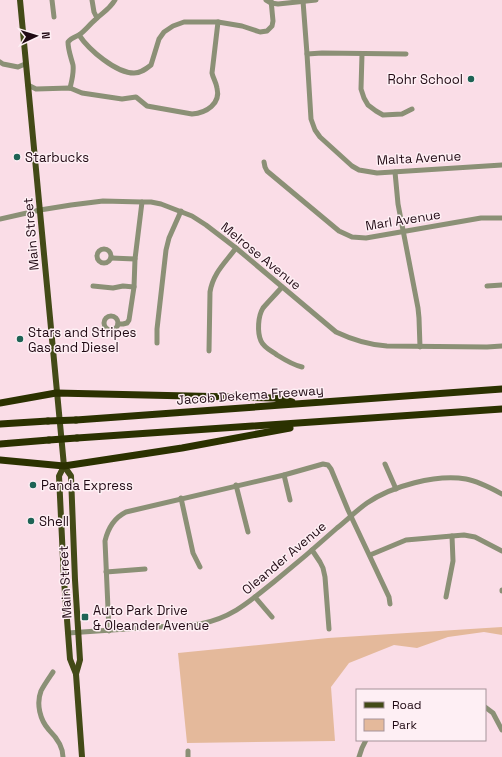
<svg xmlns="http://www.w3.org/2000/svg" width="502" height="757" viewBox="0 0 502 757" font-family="'Space Grotesk',sans-serif">
<style>
.green{fill:#e4b99b}
.lines{fill:none;stroke-linecap:round;stroke-linejoin:round}
.minor{stroke:#8b9076;stroke-width:5}
.major{stroke:#434a17;stroke-width:6}
.highway{stroke:#2b3100;stroke-width:7}
.highway-bridge{stroke:#2b3100;stroke-width:7}
.poi-dot{fill:#1e6355;stroke:#feeff4;stroke-width:1.5}
.labels{text-anchor:middle;dominant-baseline:central;stroke-width:3;stroke-linejoin:round;paint-order:stroke}
.poi-label{font-size:13px;fill:#200913;stroke:#feeff4;text-anchor:start}
.street-label{font-size:13px;fill:#200913;stroke:#feeff4}
</style>
<rect width="100%" height="100%" fill="#fadde7"/>
<path class="green" d="M502 627V635L484 632 448 637 417 648 394 645 349 663 331 687 335 741 187 743 178 653 328 638Z"/>
<g class="lines">
<g class="minor">
<path d="M52 0 54 17"/>
<path d="M92 0 94 12 97 18"/>
<path d="M266 0 271 3 278 4 316 0"/>
<path d="M303 1 307 54 311 119 315 130 320 137 352 166 359 170 377 173 502 165"/>
<path d="M79 35C89 50 116 73 134 73 141 73 146 69 151 65L159 39 164 32 173 26 184 22H218L242 26 260 32 267 31 272 26 273 21 271 0"/>
<path d="M307 54 322 53 406 54"/>
<path d="M362 54 361 89 364 98 368 105 376 111 383 115 402 114 412 109"/>
<path d="M0 62 3 64 18 67 25 64"/>
<path d="M28 85 36 89 70 88 82 93 122 99 136 97 147 106 192 114C206 113 221 104 217 88 216 82 213 78 212 73L218 22"/>
<path d="M70 88C72 80 74 73 73 65 71 57 68 50 68 42 71 38 75 37 79 35 85 31 90 24 95 20 103 12 109 10 115 0"/>
<path d="M264 162 265 167 267 171 339 231 352 237 366 238 481 218H502"/>
<path d="M395 172 398 204 418 308 419 318 420 347"/>
<path d="M0 219 40 210 71 205 103 201 142 202H151L161 204 192 216 206 225 236 248 336 332C353 340 369 345 387 346L487 347 502 346"/>
<circle cx="104" cy="256" r="7"/>
<path d="M111 258 135 259"/>
<path d="M93 286 113 288 123 286 134 287"/>
<path d="M487 286 502 285"/>
<path d="M282 287C276 294 269 301 263 308 258 316 257 332 261 341 264 348 272 351 277 355 285 360 293 365 302 367"/>
<circle cx="111" cy="323" r="7"/>
<path d="M118 324H123L127 323 129 320 134 287 135 259 142 202"/>
<path d="M157 343V329L166 250 169 238 181 211"/>
<path d="M209 351 210 292C213 273 225 263 236 248"/>
<path d="M385 464 396 489"/>
<path d="M284 475 290 500"/>
<path d="M236 485 248 532"/>
<path d="M181 498 193 553 200 567"/>
<path d="M312 550 320 562 323 568 325 577 329 629"/>
<path d="M370 555 406 540 452 536 464 535 475 537 502 551"/>
<path d="M106 572 145 569"/>
<path d="M502 591V590"/>
<path d="M255 597 272 617"/>
<path d="M446 597 453 561 452 536"/>
<path d="M109 631 105 541C108 528 114 518 126 512L284 475 323 464 328 465 331 469 348 510 389 597 390 604"/>
<path d="M68 633 200 624C232 618 250 601 275 581 296 564 317 546 337 528 347 520 357 510 367 503 392 486 436 474 466 479 478 481 491 488 502 494"/>
<path d="M53 672C49 678 44 685 41 691 36 704 40 720 49 730 57 738 63 746 63 757"/>
<path d="M485 707 493 713 502 730"/>
<path d="M188 751V757"/>
<path d="M359 757 362 748 366 740"/>
</g>
<g class="major">
<path d="M20 0 64 466 59 476 64 580 70 659 76 674 82 757"/>
<path d="M64 466 71 476 75 580 80 660 76 674"/>
</g>
<g class="highway">
<path d="M0 403 56 393 275 398 292 402"/>
<path d="M76 420 502 389"/>
<path d="M0 424 48 421"/>
<path d="M77 438 502 409"/>
<path d="M0 444 49 440"/>
<path d="M0 460 64 466 182 448 290 428"/>
</g>
<g class="highway-bridge">
<path d="M48 421 76 420"/>
<path d="M49 440 77 438"/>
</g>
</g>
<g class="poi-dot">
<circle cx="471" cy="79" r="4"/>
<circle cx="17" cy="157" r="4"/>
<circle cx="20" cy="339" r="4"/>
<circle cx="33" cy="485" r="4"/>
<circle cx="31" cy="521" r="4"/>
<rect x="81" y="613" width="8" height="8" rx="2"/>
</g>
<g class="labels">
<g class="poi-label">
<text x="463" y="79" text-anchor="end">Rohr School</text>
<text x="25" y="157">Starbucks</text>
<text x="28" y="332">Stars and Stripes<tspan x="28" dy="15">Gas and Diesel</tspan></text>
<text x="41" y="485">Panda Express</text>
<text x="39" y="521">Shell</text>
<text x="93" y="610">Auto Park Drive<tspan x="93" dy="15">&amp; Oleander Avenue</tspan></text>
</g>
<g class="street-label">
<text transform="translate(419 158) rotate(-3)">Malta Avenue</text>
<text transform="translate(403 220) rotate(-9)">Marl Avenue</text>
<text transform="translate(31 234) rotate(-95)">Main Street</text>
<text transform="translate(261 256) rotate(39)">Melrose Avenue</text>
<text transform="translate(250 395) rotate(-4)">Jacob Dekema Freeway</text>
<text transform="translate(284 558) rotate(-40)">Oleander Avenue</text>
<text transform="translate(65 582) rotate(-93)">Main Street</text>
</g>
</g>
<rect x="356" y="689" width="130" height="52" fill="#feeff4" stroke="#a5939a"/>
<rect x="364" y="702" width="20" height="6" fill="#434a17" stroke="#a5939a"/>
<text x="392" y="709" font-size="12" fill="#200913">Road</text>
<rect x="364" y="719" width="20" height="12" fill="#e4b99b" stroke="#a5939a"/>
<text x="392" y="729" font-size="12" fill="#200913">Park</text>
<g transform="translate(36 36) rotate(86)" stroke="#feeff4" stroke-width="3" paint-order="stroke">
<path d="M0-3L7 15L0 10L-7 15Z" fill="#200913"/>
<text y="-6" font-size="11" font-weight="bold" text-anchor="middle" fill="#200913">N</text>
</g>
</svg>
